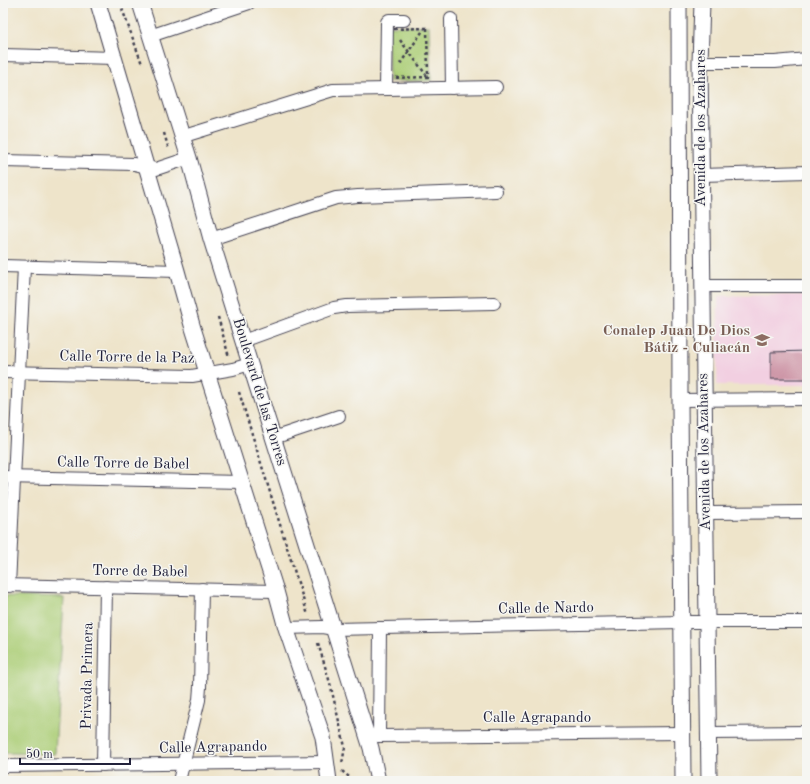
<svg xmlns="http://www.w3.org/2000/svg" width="810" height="784" viewBox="0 0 810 784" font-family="'Old Standard TT',serif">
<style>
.built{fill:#f2cfe1}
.green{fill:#abcd76;stroke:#667858}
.building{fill:#cd94a6}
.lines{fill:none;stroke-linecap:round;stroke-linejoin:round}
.minor-casing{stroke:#413f50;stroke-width:14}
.tertiary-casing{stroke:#413f50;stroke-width:17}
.path{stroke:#413f50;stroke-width:2.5;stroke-dasharray:3 3;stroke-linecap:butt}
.minor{stroke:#fff;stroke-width:12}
.tertiary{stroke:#fff;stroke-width:15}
.labels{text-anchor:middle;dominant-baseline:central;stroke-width:3;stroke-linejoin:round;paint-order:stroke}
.street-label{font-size:15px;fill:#22223b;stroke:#f6f6f2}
.education-label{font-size:15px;font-weight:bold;fill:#785e54;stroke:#f6f6f2;text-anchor:end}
</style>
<rect width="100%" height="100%" fill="#f6f6f2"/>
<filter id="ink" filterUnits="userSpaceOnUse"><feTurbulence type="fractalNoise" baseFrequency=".025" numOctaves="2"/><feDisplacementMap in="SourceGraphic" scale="8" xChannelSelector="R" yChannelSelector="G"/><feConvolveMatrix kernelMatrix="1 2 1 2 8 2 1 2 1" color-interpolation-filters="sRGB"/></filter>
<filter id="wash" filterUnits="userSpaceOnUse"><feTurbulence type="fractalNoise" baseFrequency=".012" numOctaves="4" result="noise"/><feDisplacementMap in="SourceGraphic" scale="16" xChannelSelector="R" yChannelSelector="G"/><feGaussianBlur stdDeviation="0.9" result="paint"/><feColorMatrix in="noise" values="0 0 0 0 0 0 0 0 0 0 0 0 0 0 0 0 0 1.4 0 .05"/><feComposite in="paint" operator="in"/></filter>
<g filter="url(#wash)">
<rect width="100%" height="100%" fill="#eee4ca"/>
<path class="built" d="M807 295V385H717L718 296Z"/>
<g class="green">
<path d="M388 26H429L431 81H389Z"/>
<path d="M3 596 64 598 55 754 3 753Z"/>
</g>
<g id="blocks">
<path class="building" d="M807 351V379H771V352Z"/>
</g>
</g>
<g filter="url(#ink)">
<use href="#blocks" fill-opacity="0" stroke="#413f50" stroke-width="1"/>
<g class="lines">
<g class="minor-casing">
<g id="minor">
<path d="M451 19 452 88"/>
<path d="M150 36 249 3"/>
<path d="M3 55 115 58"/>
<path d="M700 62H775L807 59"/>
<path d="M386 89 387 22 389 20H404"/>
<path d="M181 137 333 90 496 87"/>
<path d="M3 161 134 164 156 169 189 158"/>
<path d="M702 175 807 172"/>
<path d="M211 239 336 198 358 196 496 191"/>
<path d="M3 266 177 271"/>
<path d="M703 286H807"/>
<path d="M243 341 334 308 347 306 494 303"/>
<path d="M3 372 192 376 233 369 250 364"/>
<path d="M680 400 807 399"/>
<path d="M273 438 339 416"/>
<path d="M3 477 242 482"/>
<path d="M706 513 807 512"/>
<path d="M3 585 276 591"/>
<path d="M9 586 24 267"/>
<path d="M286 628 322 627 334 629 682 622H807"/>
<path d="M708 733 807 732"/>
<path d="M367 735 379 736 683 733"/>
<path d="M379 736 380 628"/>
<path d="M103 765 106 587"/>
<path d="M3 766 327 762"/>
<path d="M179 781 199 700 200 687 202 589"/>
</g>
</g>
<g class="tertiary-casing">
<g id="tertiary">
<path d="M98 3 177 271 192 325 276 591 286 628 323 737 329 781"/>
<path d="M140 3 189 158 211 239 250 364 371 748 378 781"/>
<path d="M679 3 680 400 683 781"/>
<path d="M702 3 700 62 709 781"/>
</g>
</g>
<g class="path">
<path d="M120 3 142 64"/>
<path d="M427 28 428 77 391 78V29Z"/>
<path d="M400 40 427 76"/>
<path d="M400 64 424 29"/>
<path d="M164 133 169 150"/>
<path d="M218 317 229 357"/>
<path d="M239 392 308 615"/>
<path d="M318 643 330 683 345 747 342 764"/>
<path d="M342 771 354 781"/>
</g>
<use href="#minor" class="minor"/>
<use href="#tertiary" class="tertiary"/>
</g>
</g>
<defs>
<g id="school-bare" transform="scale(1.2)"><path d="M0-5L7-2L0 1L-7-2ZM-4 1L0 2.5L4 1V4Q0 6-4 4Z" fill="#8d6e63" stroke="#f6f6f2" stroke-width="2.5" paint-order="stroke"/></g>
</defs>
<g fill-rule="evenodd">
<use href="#school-bare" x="762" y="340"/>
</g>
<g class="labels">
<g class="street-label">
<text transform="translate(701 128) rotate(-90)">Avenida de los Azahares</text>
<text transform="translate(127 358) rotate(1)">Calle Torre de la Paz</text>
<text transform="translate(259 392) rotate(73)">Boulevard de las Torres</text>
<text transform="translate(705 452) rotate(-91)">Avenida de los Azahares</text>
<text transform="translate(123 464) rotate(1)">Calle Torre de Babel</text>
<text transform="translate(140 572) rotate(1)">Torre de Babel</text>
<text transform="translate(546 609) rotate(-1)">Calle de Nardo</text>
<text transform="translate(88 676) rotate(-89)">Privada Primera</text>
<text x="537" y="718">Calle Agrapando</text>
<text transform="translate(213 748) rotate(-1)">Calle Agrapando</text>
</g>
<g class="education-label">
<text x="750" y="331">Conalep Juan De Dios<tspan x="750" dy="17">Bátiz - Culiacán</tspan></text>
</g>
</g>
<rect width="810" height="784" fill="none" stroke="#f6f6f2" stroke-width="16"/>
<path d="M20 758v6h110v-6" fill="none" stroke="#22223b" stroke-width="2"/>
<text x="26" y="758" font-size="12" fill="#22223b" stroke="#f6f6f2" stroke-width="3" paint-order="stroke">50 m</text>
</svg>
